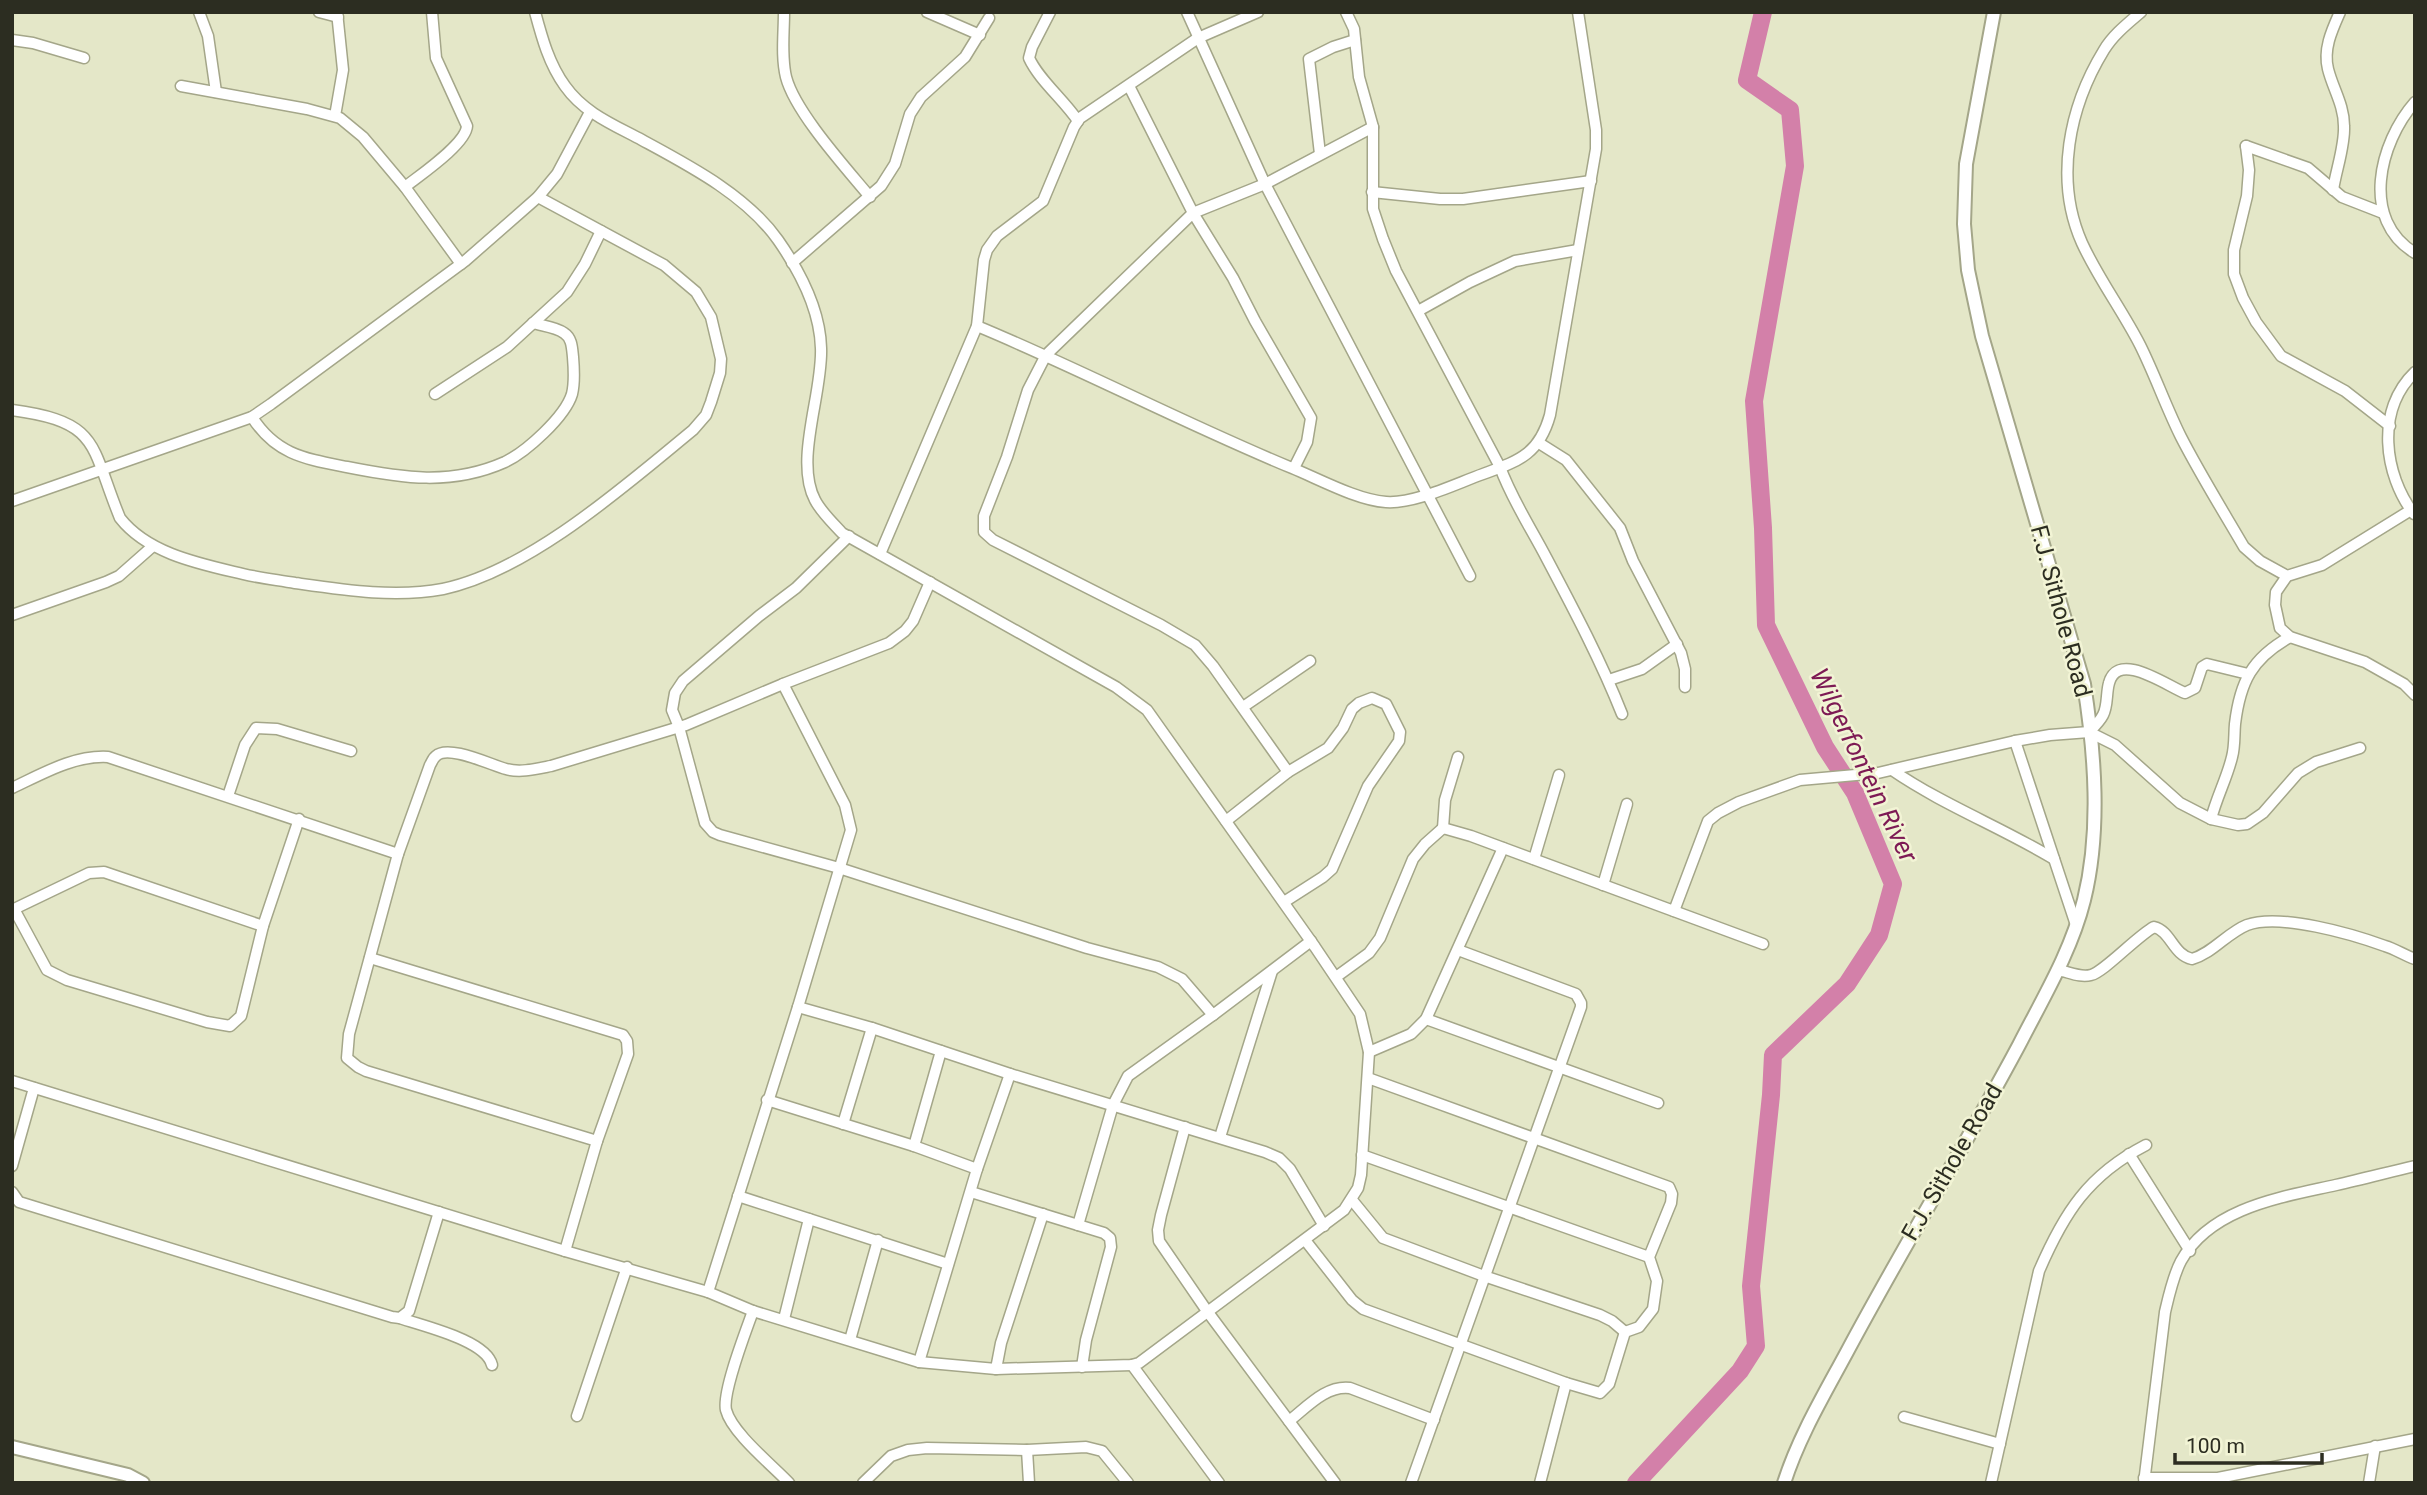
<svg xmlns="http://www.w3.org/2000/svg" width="2427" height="1495" viewBox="0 0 2427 1495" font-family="Roboto,sans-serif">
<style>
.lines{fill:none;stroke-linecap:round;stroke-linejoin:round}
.river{stroke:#d380a9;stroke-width:18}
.minor-casing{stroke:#a4a689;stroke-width:13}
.tertiary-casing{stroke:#a4a689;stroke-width:16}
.minor{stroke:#fff;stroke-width:10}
.tertiary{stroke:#fff;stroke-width:12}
.labels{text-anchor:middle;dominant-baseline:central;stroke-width:5;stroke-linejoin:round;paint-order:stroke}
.street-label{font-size:24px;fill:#2c2d21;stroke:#f2f4d5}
.water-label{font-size:26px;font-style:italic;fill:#7d1a54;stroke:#f2f4d5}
</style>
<rect width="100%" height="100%" fill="#e4e7c8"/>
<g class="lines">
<path class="river" d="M1636 1483 1740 1371 1756 1346 1751 1286 1771 1095 1773 1055 1847 984 1879 935 1893 884 1855 793 1825 747 1766 625 1763 528 1754 401 1795 166 1790 110 1747 80 1763 12"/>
<g class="minor-casing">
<g id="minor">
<path d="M199 12 208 36 216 92"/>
<path d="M319 12 338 17"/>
<path d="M784 12C784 34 781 56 786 77 795 112 846 168 870 197"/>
<path d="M927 12 980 35"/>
<path d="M1050 12 1032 47 1029 58C1039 80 1064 100 1078 121"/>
<path d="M1187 12 1265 184 1470 576"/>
<path d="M1346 12 1354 29 1359 77 1373 127V209L1383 239 1396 271 1500 467C1512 500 1531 528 1547 559 1574 610 1601 661 1622 714"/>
<path d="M2141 12C2127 24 2113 35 2104 50 2069 107 2054 180 2082 243 2098 278 2122 310 2140 345 2155 375 2166 407 2181 437 2200 474 2223 511 2244 547L2260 561 2287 576"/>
<path d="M12 40 33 43 84 58"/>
<path d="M181 86 307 109 340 118 363 137 405 187 461 264"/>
<path d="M1129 86 1193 213 1233 278 1255 321 1311 418 1307 442 1294 468"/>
<path d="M2415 102C2379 143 2360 220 2415 253"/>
<path d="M335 116 343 70 337 12"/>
<path d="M2246 146 2249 170 2247 196 2234 250V274L2243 298 2256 322 2281 356 2345 391 2390 426"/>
<path d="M2246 146 2308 168 2342 197 2383 213"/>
<path d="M1320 154 1309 59 1333 47 1355 40"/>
<path d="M405 187C420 175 466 144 467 126L436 58 432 12"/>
<path d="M2333 190C2336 170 2345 146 2344 126 2344 105 2333 89 2328 69 2323 49 2332 30 2340 12"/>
<path d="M1372 192 1440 199H1463L1591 181"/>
<path d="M792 263 881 186 895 164 910 114 921 97 965 57 989 18"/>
<path d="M1418 311 1470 282 1515 261 1578 250"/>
<path d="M977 326C1083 370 1185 424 1292 468 1319 479 1357 500 1386 502 1415 504 1455 484 1483 474 1518 461 1539 455 1550 415L1596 149V130L1578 12"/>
<path d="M435 394 507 347 567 292 585 264 601 231"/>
<path d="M12 410C101 422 90 445 120 518 148 554 201 564 243 574 260 578 278 580 295 583 344 590 395 598 443 589 529 571 626 485 693 430L706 415 711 402 720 373 721 359 711 317 696 292 664 265 538 197"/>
<path d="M252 417C276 455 306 459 347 467 402 478 451 486 505 462 526 452 565 417 572 394 575 382 574 369 573 357 572 348 572 338 564 333 556 327 543 326 533 323"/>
<path d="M1539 443 1566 460 1620 528 1633 561 1681 653 1685 669V687"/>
<path d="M12 501 252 417 271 404 465 261 538 197 557 174 590 112"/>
<path d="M2411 510 2322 565 2287 576 2276 592 2275 605 2280 628 2290 637 2365 662 2404 684 2415 695"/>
<path d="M2414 514C2384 475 2375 410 2415 372"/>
<path d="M849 536 796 588 759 616 683 681 675 693 672 710 679 727 705 823 713 832 720 835 839 868 1087 948 1158 967 1182 979 1213 1015"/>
<path d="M880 554 977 326 984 260 987 250 997 236 1043 201 1074 127 1080 118 1198 38 1258 12"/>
<path d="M12 615 106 582 119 576 153 546"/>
<path d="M1609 680 1642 669 1677 644"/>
<path d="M1243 707 1310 661"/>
<path d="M2089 732C2094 727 2100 721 2103 715 2108 706 2106 693 2109 683 2118 650 2167 686 2185 693L2195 688 2202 667 2207 664 2248 674"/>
<path d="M2015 741 2076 925"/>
<path d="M1892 770C1943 805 2001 827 2054 859"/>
<path d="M1288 772 1213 666 1195 645 1161 625 993 540 984 532V516L1007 457 1028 390 1046 355 1193 213 1265 184 1373 127"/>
<path d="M12 788C42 774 74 755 108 757L398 854 430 765C432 762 433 758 436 756 448 744 491 765 506 769 520 773 536 769 551 766L686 725 783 684 889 643 905 631 913 621 930 582"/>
<path d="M228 796 245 745 256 728 277 729 351 751"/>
<path d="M2211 819C2217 796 2227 778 2232 757 2235 746 2234 735 2235 724 2240 682 2252 658 2290 637"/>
<path d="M1226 821 1288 772 1328 748 1343 728 1352 709 1359 703 1372 698 1386 704 1400 732 1399 741 1368 786 1332 869 1323 877 1284 902"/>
<path d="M1443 828 1445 800 1458 757"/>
<path d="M398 854 349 1034 347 1058 358 1067 366 1071 597 1141 565 1251"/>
<path d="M1534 859 1559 775"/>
<path d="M1603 885 1627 804"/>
<path d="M14 909 47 970 67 980 207 1022 230 1026 241 1016 263 926 299 819"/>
<path d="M12 910 89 873 104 872 263 926"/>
<path d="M1674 911 1708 821 1718 813 1739 802 1800 780 1878 773 2015 741 2050 735 2089 732 2115 745 2180 803 2211 819 2238 825 2247 824 2263 813 2298 773 2316 762 2360 748"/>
<path d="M370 958 623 1035 627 1041 628 1054 597 1141"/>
<path d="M2058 970C2069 972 2080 978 2091 975 2104 972 2137 936 2154 927 2171 931 2173 955 2192 959 2213 953 2227 933 2247 925 2280 913 2352 934 2385 946 2395 949 2404 955 2415 959"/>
<path d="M1336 977 1369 953 1380 938 1413 859 1425 844 1443 828 1471 836 1763 944"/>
<path d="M798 1007 872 1028 1010 1074 1265 1152 1279 1158 1290 1169 1324 1226"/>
<path d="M1426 1019 1658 1103"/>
<path d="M1369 1052 1411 1034 1426 1019 1503 848"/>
<path d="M12 1081 565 1251 708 1292 753 1311 919 1362 996 1369 1132 1365 1139 1363 1344 1210 1358 1188 1361 1175 1369 1052 1360 1014 1315 947 1147 710 1116 687 842 533C833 523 821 512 815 500 794 460 823 393 821 348 820 310 799 270 778 240 746 195 690 166 642 140 614 125 584 113 565 86 549 64 542 38 535 12"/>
<path d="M767 1100 914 1146 977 1169"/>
<path d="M843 1124 872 1028"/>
<path d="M1185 1127 1161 1215 1158 1230 1159 1241 1207 1311 1335 1483"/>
<path d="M1220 1137 1272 971"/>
<path d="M914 1146 941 1051"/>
<path d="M2129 1154 2190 1251"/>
<path d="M1362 1155 1649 1257"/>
<path d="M12 1166 34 1088"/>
<path d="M12 1192 19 1202 392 1317 400 1318 409 1311 439 1212"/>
<path d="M971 1192 1078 1225 1104 1233 1110 1238 1111 1247 1086 1340 1082 1367"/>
<path d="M738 1196 948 1264"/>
<path d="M1352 1200 1383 1238 1484 1276 1600 1315 1612 1321 1625 1332"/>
<path d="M1078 1225 1113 1105 1128 1076 1213 1015 1311 941"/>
<path d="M1305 1240 1352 1300 1363 1309 1566 1383 1600 1393 1609 1384 1625 1332 1639 1327 1653 1309 1657 1281 1649 1257 1671 1203 1672 1194 1669 1187 1368 1078"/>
<path d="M708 1292 798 1007 851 830 845 805 783 684"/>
<path d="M753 1311C746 1331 722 1392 726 1410 732 1433 772 1465 789 1483"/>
<path d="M400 1318C422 1326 486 1340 492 1365"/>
<path d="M784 1319 809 1219"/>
<path d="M850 1340 878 1240"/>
<path d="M919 1362 977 1169 1010 1074"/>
<path d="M1132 1365 1219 1483"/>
<path d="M996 1369 1001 1343 1043 1214"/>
<path d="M577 1416 627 1267"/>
<path d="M1904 1417 2000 1444"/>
<path d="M1289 1421C1307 1407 1326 1385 1350 1388L1434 1420"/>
<path d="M1027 1450 1029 1483"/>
<path d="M2144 1478H2218L2415 1439"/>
<path d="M863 1483 891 1456 908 1450 927 1448 1027 1450 1086 1447 1102 1451 1128 1483"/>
<path d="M1411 1483 1581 1007V1003L1576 994 1458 950"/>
<path d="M1540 1483 1566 1383"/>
<path d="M1991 1483 2039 1271C2064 1213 2088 1175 2146 1145"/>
<path d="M2144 1483 2165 1312C2169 1295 2173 1276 2181 1261 2211 1207 2283 1197 2336 1185 2363 1179 2389 1172 2415 1166"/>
<path d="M2369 1483 2375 1446"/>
</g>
</g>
<g class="tertiary-casing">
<g id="tertiary">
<path d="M12 1447 128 1475 143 1483"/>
<path d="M1784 1483C1799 1436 1825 1393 1848 1350 1903 1247 1964 1148 2019 1045 2043 998 2071 952 2084 900 2101 831 2095 754 2084 684L1982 336 1968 270 1964 224 1966 164 1994 12"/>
</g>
</g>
<use href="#minor" class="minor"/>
<use href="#tertiary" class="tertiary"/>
</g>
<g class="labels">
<g class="street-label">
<text transform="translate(2061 611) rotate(75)">F.J. Sithole Road</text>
<text transform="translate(1952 1162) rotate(-60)">F.J. Sithole Road</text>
</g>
<g class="water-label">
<text transform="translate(1864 765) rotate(64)">Wilgerfontein River</text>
</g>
</g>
<rect width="2427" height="1495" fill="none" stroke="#2c2d21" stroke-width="28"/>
<path d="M2175 1453v10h147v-10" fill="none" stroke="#2c2d21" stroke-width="3.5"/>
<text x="2186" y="1453" font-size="21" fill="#2c2d21" stroke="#f2f4d5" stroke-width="5" paint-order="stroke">100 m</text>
</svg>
